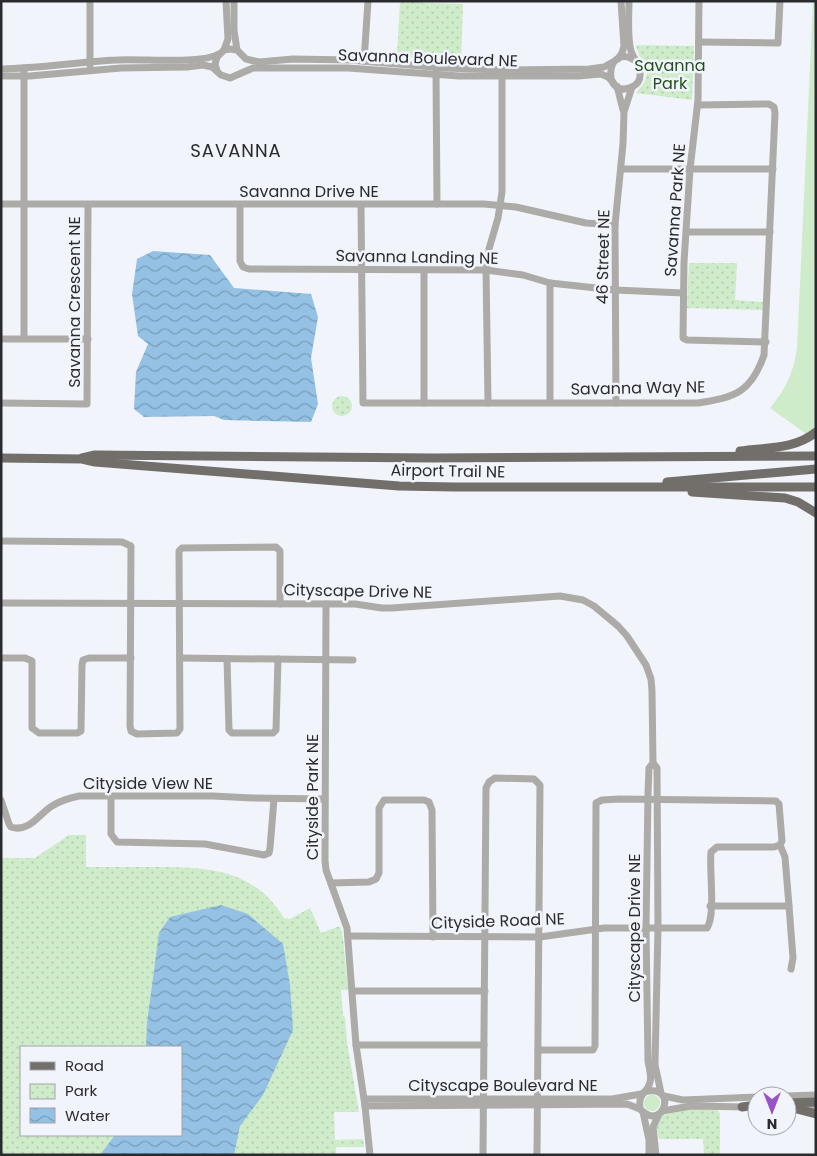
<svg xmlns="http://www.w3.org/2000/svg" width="817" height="1156" viewBox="0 0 817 1156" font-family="Poppins,sans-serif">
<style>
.green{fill:#cfecca}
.park{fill:url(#park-dots);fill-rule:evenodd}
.water{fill:url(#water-waves)}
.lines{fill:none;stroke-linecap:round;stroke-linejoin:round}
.minor{stroke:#adaba8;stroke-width:7}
.major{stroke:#726e6a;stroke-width:9}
.labels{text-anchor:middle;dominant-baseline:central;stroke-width:5;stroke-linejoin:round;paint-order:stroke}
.street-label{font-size:16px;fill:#2a2b2e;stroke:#f1f4fb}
.park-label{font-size:16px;fill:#205019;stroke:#f1f4fb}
.neighbourhood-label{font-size:18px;letter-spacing:1px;fill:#2a2b2e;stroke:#f1f4fb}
</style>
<defs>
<pattern id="park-dots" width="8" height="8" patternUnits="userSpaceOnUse" patternTransform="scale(1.25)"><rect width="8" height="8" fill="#cfecca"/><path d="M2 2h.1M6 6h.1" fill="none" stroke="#b2cbae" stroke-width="1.8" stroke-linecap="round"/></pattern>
<pattern id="water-waves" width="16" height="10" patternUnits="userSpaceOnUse" patternTransform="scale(1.25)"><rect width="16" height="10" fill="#94c1e4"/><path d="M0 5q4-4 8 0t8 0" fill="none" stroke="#799db9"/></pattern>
</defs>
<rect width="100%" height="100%" fill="#f1f4fb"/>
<g class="green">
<path d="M813 1H816V441L770 408C785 390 794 372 797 348Z"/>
<circle cx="652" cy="1103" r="8"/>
</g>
<g class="park">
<path d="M400 1H423V3L463 4 461 62 397 56Z"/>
<path d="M636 45 694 46 692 100 636 93C658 69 641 68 636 45Z"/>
<path d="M689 263H737L735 300 763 302V310L687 308Z"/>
<circle cx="342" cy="406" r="10"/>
<path d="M69 835H86V867C109 867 132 867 156 867 208 867 254 869 284 918L290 919 310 908 321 933 340 926 343 937 348 990H341L343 1016 345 1017 347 1042 359 1112H334L335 1140 363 1139 364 1147H336V1155H1V858H35ZM21 1047H181V1135H21Z"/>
<path d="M692 1108 718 1110 720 1114V1155H704L703 1139H659L656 1127 662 1115Z"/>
</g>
<g class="water">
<path d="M153 251 210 255 234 288 311 294 318 317 311 358 318 404 311 422 224 420 214 416 144 417 134 409 136 372 148 344 138 336 132 294 137 259Z"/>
<path d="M221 905 248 914 283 944 290 985 293 1030 263 1095 240 1126 234 1155H100L115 1135H181V1047H146L147 1023 159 933 170 917Z"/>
</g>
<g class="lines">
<g class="minor">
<path d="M90 1V65"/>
<path d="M234 1V30L237 50"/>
<path d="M629 1C629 17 627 36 631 51 634 60 641 65 640 76 640 81 636 85 632 87 600 101 606 38 637 62"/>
<path d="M699 1 698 100 690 169 684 262 683 338 687 340 766 342"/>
<path d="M699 42 778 43 780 1"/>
<path d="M224 50 228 39 226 1"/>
<path d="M618 59 622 53 624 46 621 1"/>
<path d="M364 61 368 1"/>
<path d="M1 69C40 68 78 62 116 60 141 58 199 65 219 54"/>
<path d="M217 71 215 64 217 57 224 50 230 49 237 50 246 59 259 62 293 59 350 60 445 68 502 70 589 69 604 67 613 62"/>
<path d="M436 72 437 204"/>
<path d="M1 76H30L121 68 187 67 203 65 212 67 221 75 230 78 253 68H348L459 76H578L601 74 608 77 613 82"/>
<path d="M617 86 623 110"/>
<path d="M621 169H773"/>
<path d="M1 204H484L516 207 586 223 615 225"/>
<path d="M240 205V261L243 267 249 269 486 270 523 275 550 283 615 290 683 293"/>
<path d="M361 205 363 403H698C735 397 751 393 764 355L775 113 774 107 769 104 698 105"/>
<path d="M687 232H770"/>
<path d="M424 270V403"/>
<path d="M550 283V402"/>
<path d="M24 338V68"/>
<path d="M1 339H88"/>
<path d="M1 403 87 404 88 205"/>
<path d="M488 403 486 270 489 249 498 218 502 192V73"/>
<path d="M616 403 615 225 623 144 624 112 632 87"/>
<path d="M1 541 122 542 131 546 130 726 131 731 137 734 177 733 180 729 179 551 182 548 276 547 280 551V604"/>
<path d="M1 603 355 604 382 608H392L560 596 583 600 594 606 618 626 627 636 646 665 651 679 652 691 653 763"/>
<path d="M326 604 325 861 326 870 347 928 356 1045 365 1106 370 1155"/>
<path d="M1 658H25L32 661V728L39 733H77L81 731 82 665 83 660 89 658H131"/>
<path d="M180 658 353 660"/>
<path d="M227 659 229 730 232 733H273L276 730 278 659"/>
<path d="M111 796V834L117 842 205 844 264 855 269 853 270 848 274 799"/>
<path d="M1 800 9 824 11 827C29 833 39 814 52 806 60 801 69 798 79 796H213L252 798 325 799"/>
<path d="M331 883 369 882 376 879 379 873V808L384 800H424L429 802 432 810 433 937"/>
<path d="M710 906H789L785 857 780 845"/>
<path d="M789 906 793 958 791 969"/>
<path d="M348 936 540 937 604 928H707C716 914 709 870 711 852L717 847H774L780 845 782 841 779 804 776 801 619 799 602 800 596 803 595 1046 593 1050H538"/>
<path d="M353 991H485"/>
<path d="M356 1045H484"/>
<path d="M644 1092C679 1082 664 1134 640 1109 638 1091 647 1095 650 1082 652 1076 649 1068 648 1061L646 928 648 793 649 768 653 763 657 768 658 928 655 1065 661 1093"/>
<path d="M664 1096 683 1100 757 1097"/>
<path d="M787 1096 816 1095"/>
<path d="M365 1099H612L641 1094"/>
<path d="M365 1106 627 1104 640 1109"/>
<path d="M787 1108 816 1109"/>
<path d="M662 1111 691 1106 746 1107"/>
<path d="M643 1112 649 1140V1155"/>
<path d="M483 1155 486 788 489 782 495 778 534 779 540 785 537 1155"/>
<path d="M656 1155 653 1127 659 1114"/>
</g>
<g class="major">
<path d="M740 451C766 447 794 450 816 432"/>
<path d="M1 458 82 459 95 462 399 486 454 487H816"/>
<path d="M82 458 95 455 433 458 816 456"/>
<path d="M667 482 816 469"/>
<path d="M692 492 785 498 798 502 816 513"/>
<path d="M787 1103 816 1102"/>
<path d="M742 1107 757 1105"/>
<path d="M793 1108 816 1114"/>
</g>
</g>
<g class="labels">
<g class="street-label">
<text transform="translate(428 58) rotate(2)">Savanna Boulevard NE</text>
<text x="309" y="191">Savanna Drive NE</text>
<text transform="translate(675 210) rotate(-86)">Savanna Park NE</text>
<text transform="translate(417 257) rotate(1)">Savanna Landing NE</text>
<text transform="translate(603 257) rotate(-89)">46 Street NE</text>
<text transform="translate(74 302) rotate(-90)">Savanna Crescent NE</text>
<text transform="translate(638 388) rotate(-1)">Savanna Way NE</text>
<text transform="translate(448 471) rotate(1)">Airport Trail NE</text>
<text transform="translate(358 591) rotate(1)">Cityscape Drive NE</text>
<text x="148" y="783">Cityside View NE</text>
<text transform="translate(312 797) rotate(-90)">Cityside Park NE</text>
<text transform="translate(498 921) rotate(-2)">Cityside Road NE</text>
<text transform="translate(634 928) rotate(-90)">Cityscape Drive NE</text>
<text x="503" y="1085">Cityscape Boulevard NE</text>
</g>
<g class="park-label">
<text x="670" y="65">Savanna<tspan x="670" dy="18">Park</tspan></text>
</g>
<g class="neighbourhood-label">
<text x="236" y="150">SAVANNA</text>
</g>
</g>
<rect width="817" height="1156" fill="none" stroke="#2a2b2e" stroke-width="5"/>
<rect x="20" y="1046" width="162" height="90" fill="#f1f4fb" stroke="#a1a4a9"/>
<rect x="30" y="1062" width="25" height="8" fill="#726e6a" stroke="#a1a4a9"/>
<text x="65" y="1071" font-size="15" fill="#2a2b2e">Road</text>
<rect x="30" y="1084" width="25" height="15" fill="url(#park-dots)" stroke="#a1a4a9"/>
<text x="65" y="1096" font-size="15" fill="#2a2b2e">Park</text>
<rect x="30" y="1108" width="25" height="15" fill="url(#water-waves)" stroke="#a1a4a9"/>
<text x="65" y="1121" font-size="15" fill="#2a2b2e">Water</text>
<g transform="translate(772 1111) rotate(180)"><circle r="24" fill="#f1f4fb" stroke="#a1a4a9"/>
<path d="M0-4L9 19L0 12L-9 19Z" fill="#9953c7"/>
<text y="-8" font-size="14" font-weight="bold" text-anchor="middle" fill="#2a2b2e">N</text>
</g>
</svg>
